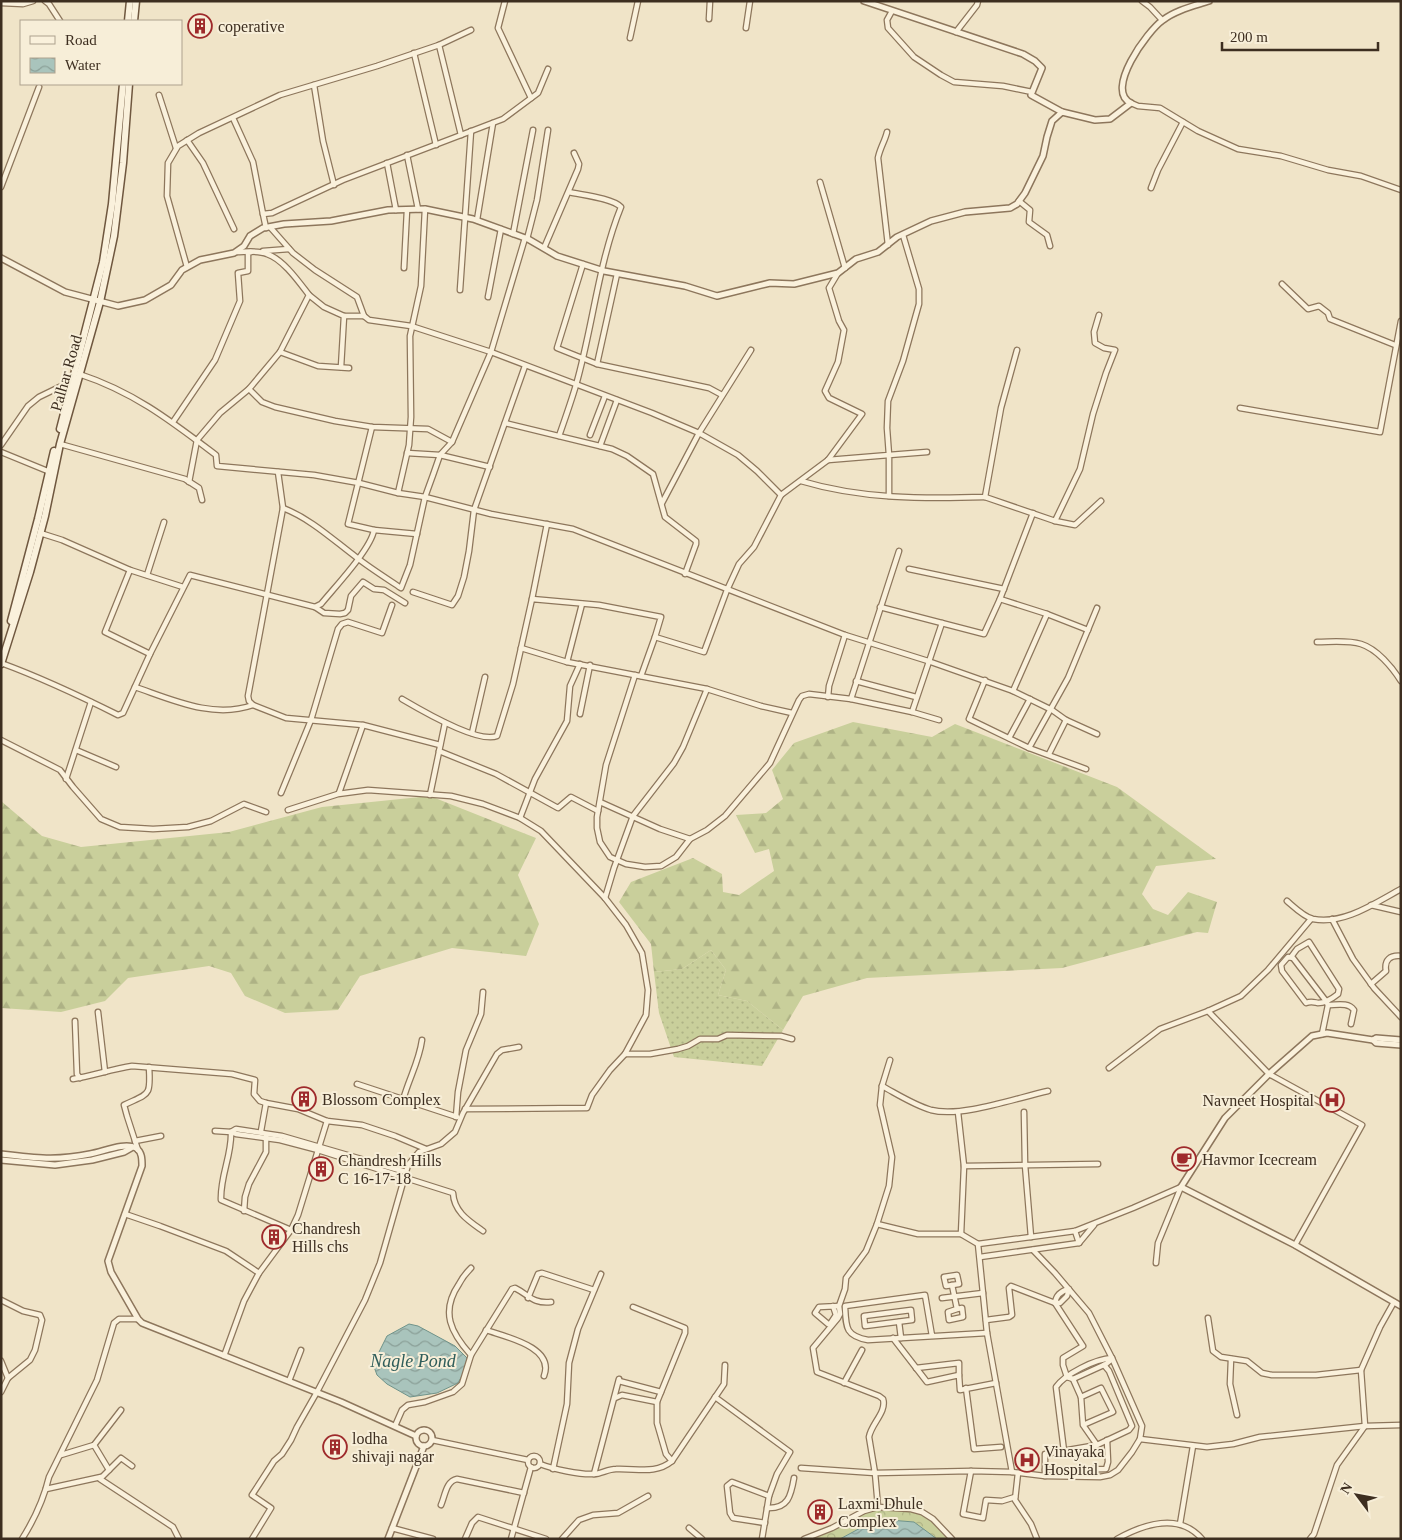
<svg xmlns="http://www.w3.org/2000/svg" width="1402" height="1540" viewBox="0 0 1402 1540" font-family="'Times New Roman',serif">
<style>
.grass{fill:url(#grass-dots)}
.forest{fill:url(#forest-firs)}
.park{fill:url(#park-crowns)}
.water{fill:url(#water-waves);stroke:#6f938a}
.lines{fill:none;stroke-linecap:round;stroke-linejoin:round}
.minor-casing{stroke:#8d765c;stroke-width:7}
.tertiary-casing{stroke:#8d765c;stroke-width:8}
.secondary-casing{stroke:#6f573f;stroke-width:9}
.minor{stroke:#faf1dc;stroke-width:4.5}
.tertiary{stroke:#faf1dc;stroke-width:5}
.secondary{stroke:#faf1dc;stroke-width:6}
.labels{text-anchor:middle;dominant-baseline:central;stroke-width:4;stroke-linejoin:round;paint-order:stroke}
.poi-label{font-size:16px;fill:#3d2e20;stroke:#f7eed8;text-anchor:start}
.street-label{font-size:16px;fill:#3d2e20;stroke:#f7eed8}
.water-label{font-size:18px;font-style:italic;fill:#2f5d5a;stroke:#f7eed8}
</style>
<defs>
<pattern id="grass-dots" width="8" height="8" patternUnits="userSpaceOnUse" patternTransform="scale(1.25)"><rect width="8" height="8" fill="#c9cf9b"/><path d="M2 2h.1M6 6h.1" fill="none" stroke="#aeb285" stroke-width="1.8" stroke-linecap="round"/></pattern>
<pattern id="forest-firs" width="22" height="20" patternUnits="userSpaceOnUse" patternTransform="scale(1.25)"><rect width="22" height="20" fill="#c9cf9b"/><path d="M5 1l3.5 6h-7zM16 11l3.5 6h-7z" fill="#aeb285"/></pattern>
<pattern id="park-crowns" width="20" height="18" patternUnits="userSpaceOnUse" patternTransform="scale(1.25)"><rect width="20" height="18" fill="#c9cf9b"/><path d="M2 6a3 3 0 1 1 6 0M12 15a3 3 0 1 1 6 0" fill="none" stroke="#aeb285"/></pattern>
<pattern id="water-waves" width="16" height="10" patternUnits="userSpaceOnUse" patternTransform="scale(1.25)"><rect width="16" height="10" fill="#a9c4bc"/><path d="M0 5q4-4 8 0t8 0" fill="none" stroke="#8ba098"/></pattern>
</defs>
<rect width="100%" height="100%" fill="#f0e4c8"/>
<path class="grass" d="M711 950 726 970 718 995 747 1001 783 1030 762 1066 674 1057 659 1013 654 972 682 969Z"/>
<g class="forest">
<path d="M853 722 932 737 955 724 1117 787 1216 859 1156 866 1142 894 1153 909 1168 915 1188 892 1217 902 1208 933 1197 932 1062 968 867 978 803 996 783 1030 747 1001 718 995 726 970 711 950 682 969 654 972 651 944 619 902 631 882 693 858 722 874 723 892 739 895 774 871 769 849 755 853 736 815 766 813 783 799 772 770 794 743Z"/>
<path d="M430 796 536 838 518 875 539 924 526 956 452 948 360 976 338 1010 285 1013 245 996 231 973 209 966 128 978 105 1001 61 1012 1 1008V801L42 836 81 847 229 832 322 807Z"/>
</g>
<path class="park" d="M878 1507 911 1509 933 1519 952 1539H937L914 1522 877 1519 840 1539H804Z"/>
<g class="water">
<path d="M409 1324 418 1326 455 1346 467 1358 464 1372 458 1383 437 1393 410 1397 387 1384 377 1375 373 1364 387 1336Z"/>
<path d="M877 1519 914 1522 937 1539H840Z"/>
</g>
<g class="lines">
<g class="minor-casing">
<g id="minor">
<path d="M45 1 49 4 60 21"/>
<path d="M505 1 498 28 531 98"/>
<path d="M1142 1 1150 7 1162 20"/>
<path d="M1 3 23 4 33 1"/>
<path d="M892 11 887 20 888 28 914 57 941 75 954 82 1003 86 1032 92"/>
<path d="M709 19 710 1"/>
<path d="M746 28 750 1"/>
<path d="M956 32 977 5 978 1"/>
<path d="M630 38 638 1"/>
<path d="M439 45 461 135"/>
<path d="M414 53 436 145"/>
<path d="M314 85 323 141 334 185"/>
<path d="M159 95 176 148"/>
<path d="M1131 103 1138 106 1160 108 1198 131 1238 149 1281 156 1328 170 1361 176 1401 190"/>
<path d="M233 118 253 162 263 214"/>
<path d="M887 132C885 141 880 148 878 158L888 245"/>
<path d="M187 140 203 163 234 229"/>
<path d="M407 155 418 209"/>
<path d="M387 163 396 210"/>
<path d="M820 182 845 268"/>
<path d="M1 187 39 87"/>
<path d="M1151 188 1158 170 1183 122"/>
<path d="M1019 201 1030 210 1029 222 1047 235 1050 246"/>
<path d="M477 220 493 123"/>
<path d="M270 227 293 253 315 270 357 297 364 316 369 320 411 326 491 352 652 413 699 433 738 455 757 471 781 495"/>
<path d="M266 228 263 214 272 213 343 180 503 119 538 93 548 69"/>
<path d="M513 234 533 130"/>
<path d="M527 239 537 200 548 130"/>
<path d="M544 248 578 169 579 164 574 153"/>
<path d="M263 251 289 249"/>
<path d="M583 264 557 348 597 364 709 388 722 395"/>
<path d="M187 267 167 196 168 163 178 146 199 133 280 95 377 66 439 45 471 30"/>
<path d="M404 268 407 210"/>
<path d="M1282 284 1308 309 1319 306 1328 313 1330 319 1395 345"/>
<path d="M460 290 471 131"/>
<path d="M309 295 324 307 344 316 341 367"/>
<path d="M488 297 501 229"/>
<path d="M344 316H364"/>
<path d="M280 352 318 366 349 368"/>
<path d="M597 364 617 274"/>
<path d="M79 374C134 392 171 421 216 455L217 466 314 475 359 483 398 493 425 497 491 514 573 529 845 635 928 661 1013 691 1052 710 1066 720 1097 734"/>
<path d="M249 389 262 402 275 407 335 421 372 427 428 429 452 442"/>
<path d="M1240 408 1380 432 1401 321"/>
<path d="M173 422 215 360 240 301 238 273 248 271V253L251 252"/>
<path d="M505 423 612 449 627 456 653 474 665 517 696 541V544L685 574"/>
<path d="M590 435 605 396"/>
<path d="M559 436C565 419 571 402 576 385 593 326 598 264 621 207 612 198 582 195 569 192"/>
<path d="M60 444 185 479 199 488 202 500"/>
<path d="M1 445 28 406 39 397 72 381"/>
<path d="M600 446 617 400"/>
<path d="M1 452 50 472"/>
<path d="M407 453 440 455 490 467"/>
<path d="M828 460 889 455 887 428 888 401 903 361 919 304V289L903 235"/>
<path d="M278 472 283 508 248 696 249 701 253 705 286 718 363 725 440 745"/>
<path d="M801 481C861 499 923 499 985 497L1001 408 1017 350"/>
<path d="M189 482 197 440 220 413 249 389 280 352 309 295C299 282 283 259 267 254 258 250 246 252 236 252"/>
<path d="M398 493 409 445 411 417 410 336 421 286 425 209"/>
<path d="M889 496V455L927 452"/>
<path d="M985 497 1055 521 1080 469 1093 414 1106 373 1115 350 1104 348 1095 343 1094 332 1099 315"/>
<path d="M662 503 699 433 751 350"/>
<path d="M283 508C311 519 332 539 356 557 370 568 386 578 401 588L410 565 425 497 433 475 440 455 452 442 491 352 525 238"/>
<path d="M1055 521 1075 525 1101 501"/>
<path d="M374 530 417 534"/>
<path d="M40 533 62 540 130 570 183 587"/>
<path d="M909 569 1004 589"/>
<path d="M130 570 105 632 150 654"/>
<path d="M147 575 164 522"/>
<path d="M413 592 452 605 458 596 464 577 469 551 474 510 525 366"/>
<path d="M532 599 547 524"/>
<path d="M1000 599 1047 614 1088 630"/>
<path d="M315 607 324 613 340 614 345 613 348 610 351 596 363 582 374 589 384 590 405 603"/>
<path d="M880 607 984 634 1000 599 1033 513"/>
<path d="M1317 642C1331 642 1347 640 1361 644 1377 649 1392 667 1401 681"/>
<path d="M521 648 567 662 707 689 683 747 674 763 633 816 614 868 605 898"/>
<path d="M567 662 582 604"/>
<path d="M1 663C42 678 80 696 118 715L123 713 150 654 190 575 315 607 321 604C334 588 371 549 374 530L348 524 372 427"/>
<path d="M635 675 606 765 597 817V828L600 842 610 857 626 864 645 867 661 866 676 857 690 839 707 830 725 816 770 763 799 700 802 696 809 694 851 699 912 712 939 720"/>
<path d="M641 676 655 637"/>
<path d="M985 680 969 719 1029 748 1086 769"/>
<path d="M856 681 916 697"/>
<path d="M135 687C173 700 213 719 253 705"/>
<path d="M707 689 761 706 792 713"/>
<path d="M1013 691 1047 614"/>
<path d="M828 697 829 686 845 635"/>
<path d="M402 699C419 709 478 744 497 736L513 684 532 599 599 605 661 617 655 637 704 652 727 590 739 564 754 547 781 495 828 460 862 414 829 398 825 391 838 362 844 330 839 321 829 288 838 273"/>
<path d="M851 699 899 551"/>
<path d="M912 712 942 623"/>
<path d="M580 714 590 665"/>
<path d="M472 733 485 677"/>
<path d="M1009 738 1030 699"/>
<path d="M1 740 60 770 73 787 101 819 120 827 153 829 188 827 211 821 244 804 266 812"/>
<path d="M1029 748 1068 678 1097 608"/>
<path d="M76 750 116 767"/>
<path d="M439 751 496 774 558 808 571 797 598 811"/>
<path d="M1049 754 1066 720"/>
<path d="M66 779 91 702"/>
<path d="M281 793 311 720 338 629 342 624 348 622 382 633 392 605"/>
<path d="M339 793 363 725"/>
<path d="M430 795 445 723"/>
<path d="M600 802 660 829 690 839"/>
<path d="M288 810 338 794 368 790 451 796 483 804 520 818 541 831 605 898 626 925 642 953 648 990 646 1015 625 1054 610 1070 592 1095 587 1108 465 1109"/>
<path d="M520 818 535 779 567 721 570 686 580 664"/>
<path d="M1287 901C1294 907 1304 917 1313 919 1344 925 1375 903 1401 889"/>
<path d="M1371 905 1401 912"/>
<path d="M1332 919 1353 959 1374 988 1401 1017"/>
<path d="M1291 957 1297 949 1309 942 1339 989 1338 994C1333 998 1325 1003 1318 1003 1313 1002 1311 1001 1306 1003L1282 971 1281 965 1288 957 1293 958 1326 1001 1328 1005 1322 1034"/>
<path d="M1371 984 1386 971C1384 960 1390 955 1401 956"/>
<path d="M1328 1005C1337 1005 1348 1002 1354 1010L1351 1024"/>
<path d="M1208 1011 1269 1074 1362 1125 1295 1245"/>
<path d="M98 1012 105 1072"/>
<path d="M75 1021 77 1074 80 1078"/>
<path d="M625 1054H650L678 1049 688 1046 700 1039H718L727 1035 781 1036 792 1039"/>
<path d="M890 1060 882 1086 880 1105 892 1157 889 1186 877 1224 918 1234H961L978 1244 1075 1231 1133 1208 1181 1187"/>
<path d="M1109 1068 1160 1029 1208 1011 1241 996 1268 970 1311 919"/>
<path d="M73 1079C92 1076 112 1069 132 1066L232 1074 255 1080 254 1094 260 1101 266 1103 298 1109 327 1121 362 1125 395 1136 426 1149"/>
<path d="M357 1084 457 1117"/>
<path d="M882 1086C897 1094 914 1105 931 1110 961 1118 1016 1098 1048 1091"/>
<path d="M403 1100C409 1078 419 1062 422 1040"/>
<path d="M958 1112 964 1166 961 1234"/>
<path d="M1024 1112 1025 1165 1031 1237"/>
<path d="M456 1117 458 1092 466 1050 481 1014 483 992"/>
<path d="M215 1131 231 1132 236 1134 280 1140 318 1150 453 1193C454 1212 469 1221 483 1231"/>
<path d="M261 1131 266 1103"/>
<path d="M231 1132 236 1129 282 1136 406 1172"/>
<path d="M231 1132C232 1155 220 1176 221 1200L291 1230"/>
<path d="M135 1141 161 1136"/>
<path d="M138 1150 127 1116 124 1105C149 1093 151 1097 149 1067"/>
<path d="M964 1166 1098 1164"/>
<path d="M244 1211 245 1197 249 1184 266 1152V1136"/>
<path d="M125 1214 160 1226 226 1251 259 1273"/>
<path d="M1075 1231 1079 1243"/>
<path d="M978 1244 987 1333 1012 1472"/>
<path d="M980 1257 1079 1243 1094 1225"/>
<path d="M1156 1263 1158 1243 1181 1187"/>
<path d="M957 1275 959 1284 946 1286 944 1277Z"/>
<path d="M952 1285 957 1309 962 1308 963 1317 949 1320 948 1312 957 1309"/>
<path d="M1069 1289 1067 1296 1060 1303H1055C1056 1295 1061 1291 1069 1289Z"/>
<path d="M528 1298 538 1274 542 1273 594 1290"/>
<path d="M942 1298 983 1293"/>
<path d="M1 1300 23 1311 40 1315 42 1320 35 1350 30 1360 8 1378 1 1392"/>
<path d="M833 1306 836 1315 830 1324H828L815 1313 819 1307 839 1306"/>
<path d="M633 1307 685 1328V1333L657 1402V1423L666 1454 672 1461"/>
<path d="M911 1310 912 1320 865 1326 864 1316Z"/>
<path d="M1208 1318 1213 1351 1221 1357 1247 1361 1262 1373 1272 1375H1316L1361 1370"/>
<path d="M986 1320 1009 1317 1012 1315 1009 1288 1011 1286 1055 1303 1083 1346 1063 1358V1365L1067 1377"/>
<path d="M899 1322 901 1338"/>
<path d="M486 1330C506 1337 555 1347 544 1376"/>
<path d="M932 1336 925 1295 845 1306C846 1327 845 1336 868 1340L987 1333"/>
<path d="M893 1338 927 1382 959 1375 960 1390 996 1383"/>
<path d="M471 1355 512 1289 515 1288C529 1295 533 1304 551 1302"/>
<path d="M224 1356 244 1301 259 1273 291 1230 298 1215 327 1121"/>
<path d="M1231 1359 1230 1384 1237 1415"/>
<path d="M1 1361 8 1378"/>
<path d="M916 1368 959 1363V1375"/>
<path d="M1067 1377 1073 1379 1106 1364 1112 1359"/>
<path d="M1073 1379 1081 1397"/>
<path d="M289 1381 301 1350"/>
<path d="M619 1381 661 1392"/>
<path d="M844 1383 862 1350"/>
<path d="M966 1388 974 1449 1001 1447"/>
<path d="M715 1397 790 1452 777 1474 769 1496 762 1539"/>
<path d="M615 1398 622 1395 657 1402"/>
<path d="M1083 1425 1113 1412 1101 1388 1081 1397 1083 1425 1097 1445"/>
<path d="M395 1426 402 1410 408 1405 425 1402 453 1392 462 1384 471 1355C451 1333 440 1312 459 1284 462 1278 466 1273 471 1268"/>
<path d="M1140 1439 1207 1447 1233 1444 1260 1437 1365 1426 1401 1425"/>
<path d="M432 1440 528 1460"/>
<path d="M94 1445 109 1470"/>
<path d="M1064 1451 1056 1387C1065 1374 1095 1359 1112 1358"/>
<path d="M61 1455 94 1445 121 1410"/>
<circle cx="534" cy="1462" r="6"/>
<path d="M540 1464C553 1469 580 1475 594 1474 601 1474 608 1469 616 1469 637 1468 655 1475 672 1461L724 1384 725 1365"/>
<path d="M132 1466 121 1458 100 1479 173 1527 179 1539"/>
<path d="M801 1468 875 1473 869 1437C871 1424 887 1412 883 1399L879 1396 817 1372 813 1348 838 1318 840 1314 839 1306 845 1289 846 1278 866 1251 877 1224"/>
<path d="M553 1469 567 1404 569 1363 578 1329 601 1274"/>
<path d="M1045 1470 1106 1469 1108 1462 1107 1440"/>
<path d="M971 1471 963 1514 983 1518 986 1500 1002 1501 1015 1497"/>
<path d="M1018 1473 1015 1500 1031 1524 1037 1539"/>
<path d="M594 1474 619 1379"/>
<path d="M1045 1476V1454L1097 1445 1129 1430 1132 1426 1109 1371 1104 1365"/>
<path d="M46 1489 101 1477"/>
<path d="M441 1505C445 1496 446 1481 457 1479L524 1493"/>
<path d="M878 1507 875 1473 971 1471 1012 1472 1045 1476 1100 1477 1110 1475 1118 1470 1132 1452 1140 1439 1142 1426 1112 1358 1089 1313 1055 1273 1033 1250"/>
<path d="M767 1508C788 1509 791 1496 794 1478"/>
<path d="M765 1523 733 1518 730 1513 727 1486 732 1482 769 1496"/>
<path d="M1180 1524 1193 1446"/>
<path d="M392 1528 433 1539"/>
<path d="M689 1528 702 1539"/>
<path d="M22 1539C34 1520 44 1498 49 1477L97 1380 114 1323 119 1319H138"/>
<path d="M252 1539 271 1508 252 1495 274 1461 282 1454 291 1440 297 1427 317 1392 365 1300 380 1263 408 1165 419 1152 441 1144 455 1132 463 1113 497 1054 502 1050 519 1047"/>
<path d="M465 1539 472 1523 478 1517 546 1539"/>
<path d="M511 1539 531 1467"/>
<path d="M562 1539 579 1520 593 1515 618 1513 648 1496"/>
<path d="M804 1539 832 1528 864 1511 878 1507 911 1509 922 1512 933 1519 952 1539"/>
<path d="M1117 1539C1144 1524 1179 1512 1202 1539"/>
<path d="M1310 1539 1314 1534 1337 1465 1365 1426 1361 1370 1380 1327 1394 1302"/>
</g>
</g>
<g class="tertiary-casing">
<g id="tertiary">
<path d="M864 1 1023 54 1035 61 1042 68 1031 95 1062 112"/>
<path d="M1 258 65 292 118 306 145 300 171 285 182 270 200 260 234 253 244 246 250 236 263 228 284 224 331 221 388 210 425 209 473 219 528 239 557 256 604 271 685 286 717 296 770 283 794 284 838 273 856 259 878 252 897 237 931 221 965 212 1010 208 1017 204 1025 193 1043 156 1047 137 1052 121 1062 112 1095 120 1110 119 1131 103C1104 91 1147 31 1163 20 1176 10 1194 6 1209 1"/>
<path d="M1373 1040 1376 1043 1401 1045"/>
<path d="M1401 1040 1376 1038 1373 1040 1327 1033 1312 1036 1269 1074 1225 1118 1181 1187 1295 1245 1401 1306"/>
<path d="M1 1154C34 1158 57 1161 90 1154 103 1152 124 1142 136 1148 142 1152 142 1159 142 1166L108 1261 111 1272 138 1319 142 1323 341 1402 416 1436"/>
<path d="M1 1160 55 1165 92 1160 124 1152 131 1148"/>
<circle cx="424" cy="1438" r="8"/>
<path d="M388 1539 424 1446"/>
</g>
</g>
<g class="secondary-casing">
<g id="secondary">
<path d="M128 21 130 1"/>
<path d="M134 21 136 1"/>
<path d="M60 429 103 262 112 204 123 84"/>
<path d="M11 621 38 519 54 451"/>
<path d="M1 664 30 572 45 516 60 444 100 302 114 236 123 163 129 84"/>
</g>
</g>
<use href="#minor" class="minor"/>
<use href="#tertiary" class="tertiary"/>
<use href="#secondary" class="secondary"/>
</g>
<defs>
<g id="building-ring" transform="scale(1.25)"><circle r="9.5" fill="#f7eed8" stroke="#9e2a2b" stroke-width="1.5"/><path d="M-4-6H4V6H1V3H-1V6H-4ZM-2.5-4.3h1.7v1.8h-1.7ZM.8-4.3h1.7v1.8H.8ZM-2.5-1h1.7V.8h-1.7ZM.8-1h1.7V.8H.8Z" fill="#9e2a2b"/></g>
<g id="hospital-ring" transform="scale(1.25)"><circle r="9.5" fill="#f7eed8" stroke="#9e2a2b" stroke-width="1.5"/><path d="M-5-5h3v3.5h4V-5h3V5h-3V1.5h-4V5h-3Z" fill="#9e2a2b"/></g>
<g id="cafe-ring" transform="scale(1.25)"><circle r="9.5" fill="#f7eed8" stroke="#9e2a2b" stroke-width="1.5"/><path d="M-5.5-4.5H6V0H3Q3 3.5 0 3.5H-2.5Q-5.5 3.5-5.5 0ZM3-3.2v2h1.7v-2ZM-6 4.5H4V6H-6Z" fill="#9e2a2b"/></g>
</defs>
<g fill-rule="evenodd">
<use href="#building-ring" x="200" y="26"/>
<use href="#building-ring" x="304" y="1099"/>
<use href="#hospital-ring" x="1332" y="1100"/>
<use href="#cafe-ring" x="1184" y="1159"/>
<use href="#building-ring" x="321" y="1169"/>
<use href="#building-ring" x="274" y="1237"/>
<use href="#building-ring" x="335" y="1447"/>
<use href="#hospital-ring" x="1027" y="1460"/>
<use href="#building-ring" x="820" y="1512"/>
</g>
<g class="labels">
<g class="poi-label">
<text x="218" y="26">coperative</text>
<text x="322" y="1099">Blossom Complex</text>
<text x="1314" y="1100" text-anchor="end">Navneet Hospital</text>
<text x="1202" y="1159">Havmor Icecream</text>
<text x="338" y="1160">Chandresh Hills<tspan x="338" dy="18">C 16-17-18</tspan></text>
<text x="292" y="1228">Chandresh<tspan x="292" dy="18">Hills chs</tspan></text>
<text x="352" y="1438">lodha<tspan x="352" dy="18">shivaji nagar</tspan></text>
<text x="1044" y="1451">Vinayaka<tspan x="1044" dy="18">Hospital</tspan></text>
<text x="838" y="1503">Laxmi Dhule<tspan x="838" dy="18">Complex</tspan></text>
</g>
<g class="street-label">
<text transform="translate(66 373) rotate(-74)">Palhar Road</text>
</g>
<g class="water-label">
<text x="413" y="1361">Nagle Pond</text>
</g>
</g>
<rect width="1402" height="1540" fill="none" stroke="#3d2e20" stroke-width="5"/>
<rect x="20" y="20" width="162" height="65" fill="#f7eed8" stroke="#ada18e"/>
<rect x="30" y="36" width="25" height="8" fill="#faf1dc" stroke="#ada18e"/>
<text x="65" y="45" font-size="15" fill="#3d2e20">Road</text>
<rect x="30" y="58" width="25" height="15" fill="url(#water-waves)" stroke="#ada18e"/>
<text x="65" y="70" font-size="15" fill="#3d2e20">Water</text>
<g transform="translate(1357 1495) rotate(302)" stroke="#f7eed8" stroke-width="4" paint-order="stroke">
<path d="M0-4L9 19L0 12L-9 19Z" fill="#3d2e20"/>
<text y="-8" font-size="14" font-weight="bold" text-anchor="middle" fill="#3d2e20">N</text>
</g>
<path d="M1222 42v8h156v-8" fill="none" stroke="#3d2e20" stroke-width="2.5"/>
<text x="1230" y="42" font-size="15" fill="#3d2e20" stroke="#f7eed8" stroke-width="4" paint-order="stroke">200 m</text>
</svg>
